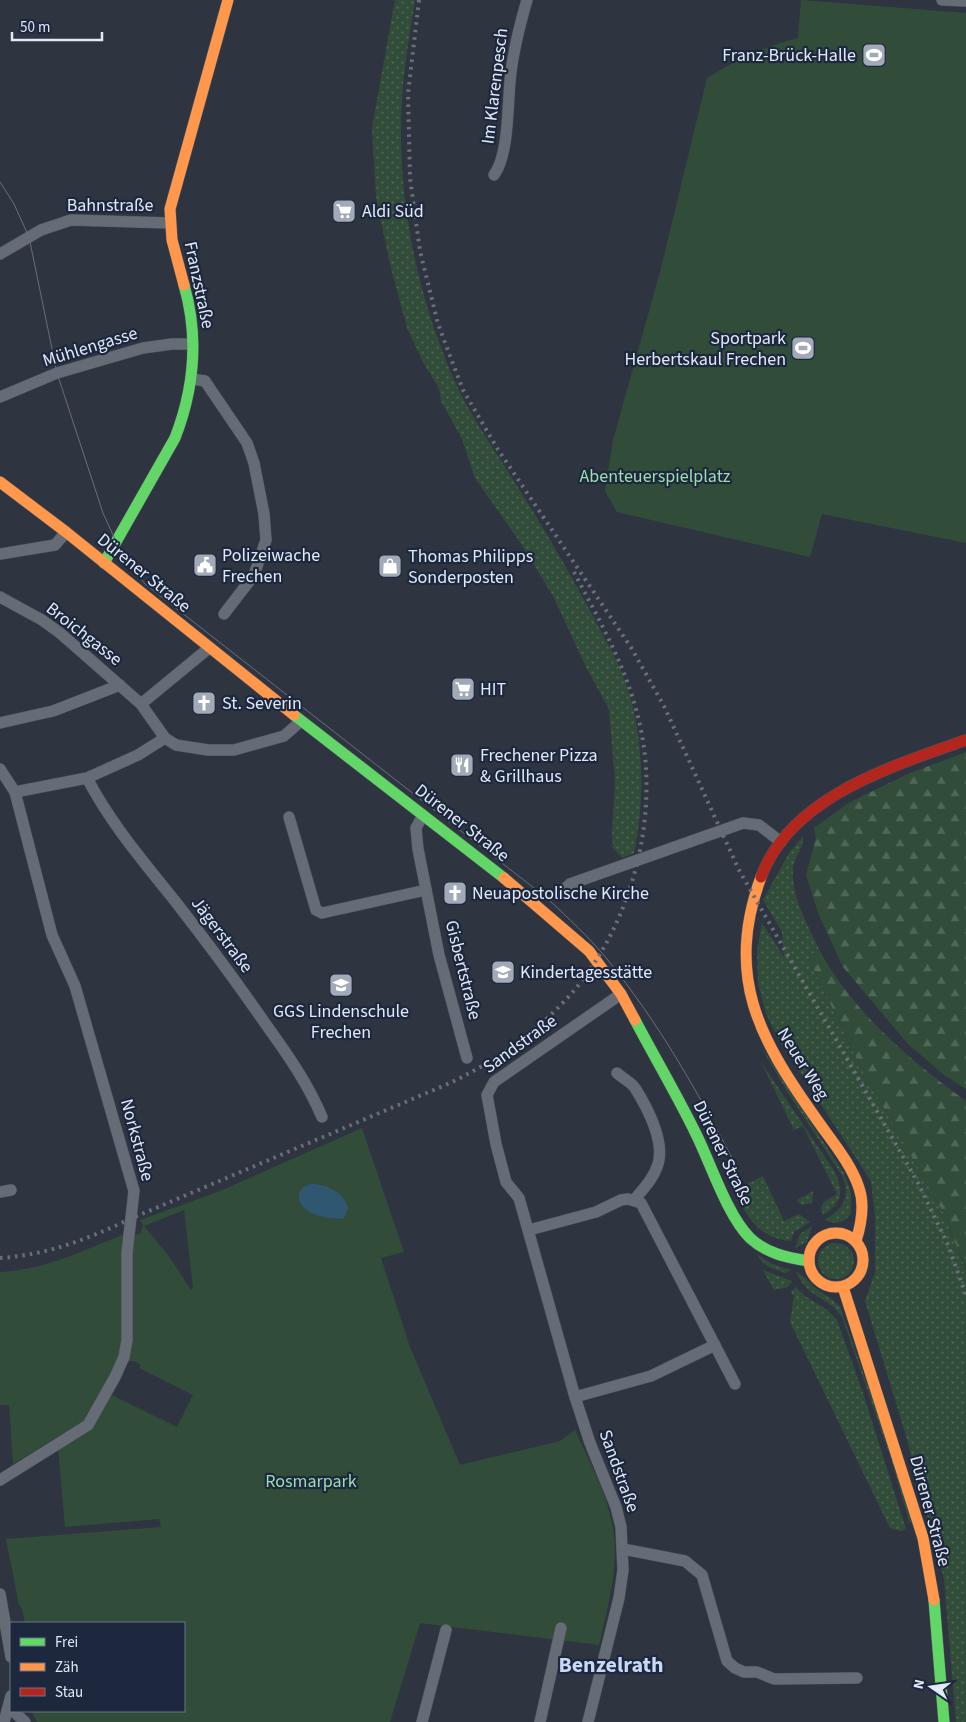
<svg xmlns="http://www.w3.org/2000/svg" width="966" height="1722" viewBox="0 0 966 1722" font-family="'Source Sans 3',sans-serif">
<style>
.grass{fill:url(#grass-dots)}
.forest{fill:url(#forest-firs)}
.green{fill:#314d3a;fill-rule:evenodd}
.water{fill:#305771}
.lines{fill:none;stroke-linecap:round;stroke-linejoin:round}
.street-casing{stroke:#4c525d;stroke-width:12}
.fast-casing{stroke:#4c525d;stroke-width:12}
.slow-casing{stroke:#4c525d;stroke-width:12}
.jam-casing{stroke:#4c525d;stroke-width:12}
.street{stroke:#666c76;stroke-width:11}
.fast{stroke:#63d668;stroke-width:11}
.slow{stroke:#ff974d;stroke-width:11}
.jam{stroke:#b3261e;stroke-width:11}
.tram{stroke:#6a6e78;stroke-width:1}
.rail{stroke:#6a6e78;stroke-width:4;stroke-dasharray:2.5 5;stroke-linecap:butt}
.labels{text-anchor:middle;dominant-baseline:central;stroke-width:4.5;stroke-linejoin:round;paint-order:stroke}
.poi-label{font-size:18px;fill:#e1e9f7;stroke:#1d283e;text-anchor:start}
.street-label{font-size:18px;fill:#e1e9f7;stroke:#1d283e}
.park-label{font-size:18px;fill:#9dddac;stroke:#1d283e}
.district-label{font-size:22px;font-weight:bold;fill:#c8d8f5;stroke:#1d283e}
</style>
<defs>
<pattern id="grass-dots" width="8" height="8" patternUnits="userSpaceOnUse" patternTransform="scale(1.25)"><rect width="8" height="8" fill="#314d3a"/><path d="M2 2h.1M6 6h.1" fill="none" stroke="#4f6757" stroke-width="1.8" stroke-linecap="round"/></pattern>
<pattern id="forest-firs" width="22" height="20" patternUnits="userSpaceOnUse" patternTransform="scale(1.25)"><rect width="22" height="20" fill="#314d3a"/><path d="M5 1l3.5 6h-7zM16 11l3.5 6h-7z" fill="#4f6757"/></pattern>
</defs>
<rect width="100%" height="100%" fill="#2e3541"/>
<g class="grass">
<path d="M395 0H415C409 39 402 78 401 118 399 208 419 302 456 384 471 417 493 447 512 478 542 525 569 571 595 620 604 637 614 655 622 673 644 728 646 795 634 853L622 858 613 848 612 834 615 781 609 709 586 667 553 596 520 542 475 478 462 439 441 401 439 388 423 362 407 328 390 264 376 197 372 128Z"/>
<path d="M803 836C804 848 794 857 793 869 791 898 809 927 821 953H812L809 959 861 1068 942 1210 966 1270V1722H956L944 1579 906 1436 865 1301 875 1272V1216L871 1181 782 1045 766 1014 758 983 757 951 762 923 784 957 782 932 763 900 789 853Z"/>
<path d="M758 1042 844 1173 851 1193V1213C845 1223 836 1225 825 1220 843 1208 850 1199 843 1177L788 1093Z"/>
<path d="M761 1062 835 1172C844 1193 842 1203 823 1215L821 1208 824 1202 837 1194 803 1126 794 1130Z"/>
<path d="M763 1176 784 1221 799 1214 810 1222 794 1232 791 1241C755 1238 744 1211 730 1183L741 1187Z"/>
<path d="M813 1191 812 1203 803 1205 799 1203 797 1200Z"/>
<path d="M812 1226 807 1242 795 1248 800 1234Z"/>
<circle cx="836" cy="1261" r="18"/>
<path d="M757 1254 772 1264 791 1270 785 1273C774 1269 762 1266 757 1254Z"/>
<path d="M763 1270 792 1281C788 1290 783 1287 774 1290Z"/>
<path d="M796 1272C805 1276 810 1284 818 1290 826 1297 833 1298 840 1307L893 1458 912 1520 910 1524 891 1459 842 1317C827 1295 809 1300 796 1272Z"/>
<path d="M796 1287C809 1303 826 1304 837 1320L863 1393 906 1529 901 1531 890 1528 790 1322 794 1296 791 1292Z"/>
</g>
<g class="forest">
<path d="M966 752V1089L944 1075 908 1044 843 967 819 915 806 875 816 838 814 828 850 802 910 773Z"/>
<path d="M812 953H821C855 1014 911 1061 966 1101V1269L942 1210 861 1068 809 959Z"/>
</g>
<g class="green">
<path d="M801 0 966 13V543L822 514 810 557 617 512 605 491 613 440 660 272 707 78C739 58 761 48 798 38Z"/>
<path d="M362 1128 404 1252 381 1258 410 1347 460 1465 560 1441 575 1430C590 1463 610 1499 614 1535 618 1573 607 1609 599 1645L420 1623 390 1722H37L31 1711H184V1623H25L22 1609 19 1605 6 1539 161 1527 159 1519 65 1527 58 1447 93 1426 110 1394 177 1427 193 1395 139 1368 141 1365 134 1361H126L132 1235 140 1234 143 1226 140 1220 220 1191ZM184 1210 193 1287 191 1290 168 1255 144 1226Z"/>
<path d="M125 1234 123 1338 116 1364 90 1417 13 1464 9 1405H0V1272C46 1270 83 1250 125 1234Z"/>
</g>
<path class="water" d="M311 1184C326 1184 345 1193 348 1208L344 1218C334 1220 316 1216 308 1211 296 1204 295 1187 311 1184Z"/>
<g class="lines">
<g class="street-casing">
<g id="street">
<path d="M942 0 966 1"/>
<path d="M494 175C510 153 507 101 511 72 514 48 520 24 527 0"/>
<path d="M0 254 41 230 71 220 169 223"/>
<path d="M192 379 205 381 247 443 254 463 264 514 266 540 254 575 224 614"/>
<path d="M0 397 57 373 143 348 172 344H193"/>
<path d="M0 554 55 545 66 532"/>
<path d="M0 597 42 620 60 633 141 704 165 738 176 745 208 750H234L284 736 301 721"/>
<path d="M141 704 209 648"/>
<path d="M0 723 53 711 120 685"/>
<path d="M0 769 15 792 52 935 75 986 134 1191 127 1253V1340L124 1357 115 1377 88 1425 0 1480"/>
<path d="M87 778C111 824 143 861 175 901 207 942 238 984 267 1026 288 1055 308 1084 322 1117"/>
<path d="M15 792 87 778 138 755 165 738"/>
<path d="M423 815 416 828 418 849 439 955 467 1058"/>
<path d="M289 817 316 910 322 913 426 890"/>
<path d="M561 892 570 884 743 823 759 825 781 842"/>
<path d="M617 1073C622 1078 631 1082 635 1088 647 1107 665 1141 658 1164 654 1178 643 1189 634 1200"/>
<path d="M0 1192 11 1190"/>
<path d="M529 1230 596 1212 621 1200 628 1199 641 1203 735 1384"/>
<path d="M575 1397 651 1376 715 1345"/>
<path d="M623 1549 685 1561 702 1575 727 1661 735 1668 744 1672H757L774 1679 857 1678"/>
<path d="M0 1594 11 1657"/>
<path d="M13 1711 25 1722"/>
<path d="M4 1722 11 1696"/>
<path d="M422 1722 446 1630"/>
<path d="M540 1722 561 1628"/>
<path d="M588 1722 619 1598 623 1570 621 1527 616 1507 590 1443 575 1397 519 1198 506 1182 496 1144 487 1095 494 1082 621 994"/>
</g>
</g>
<g class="fast-casing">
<g id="fast">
<path d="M104 563 175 438C194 389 199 337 184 285"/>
<path d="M294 715 504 878"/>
<path d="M635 1020C655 1058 677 1095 696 1134 711 1164 727 1215 750 1238 766 1253 787 1258 809 1261"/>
<path d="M934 1600 944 1722"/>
</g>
</g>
<g class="slow-casing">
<g id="slow">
<path d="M184 285 172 240 170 209 228 0"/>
<path d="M0 482 66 532 294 715"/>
<path d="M761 877C725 975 758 1037 815 1117 830 1139 851 1163 859 1188 865 1205 861 1225 856 1241"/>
<path d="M504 878 589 951 621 994 635 1020"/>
<circle cx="836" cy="1260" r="27"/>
<path d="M843 1287 923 1538 934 1600"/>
</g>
</g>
<g class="jam-casing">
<path id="jam" d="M761 877C791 796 893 766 966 740"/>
</g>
<use href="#street" class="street"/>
<use href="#fast" class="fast"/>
<use href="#slow" class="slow"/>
<use href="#jam" class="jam"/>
<path class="tram" d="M0 182 14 204 29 237 57 373 103 513 123 557 145 584 548 899C568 918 589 937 607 959 659 1023 701 1097 738 1170"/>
<g class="rail">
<path d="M419 0 408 94 410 178 420 251 438 324 463 390 497 448 632 649 664 706 739 870 918 1183 948 1245 966 1295"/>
<path d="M0 1258C47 1255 88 1239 130 1219L450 1083C496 1061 537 1032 571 994 634 922 662 809 638 717 625 664 599 620 574 572"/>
</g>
</g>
<defs>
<g id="stadium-square" transform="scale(1.25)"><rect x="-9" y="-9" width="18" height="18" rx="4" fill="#a2aab7" stroke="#1d283e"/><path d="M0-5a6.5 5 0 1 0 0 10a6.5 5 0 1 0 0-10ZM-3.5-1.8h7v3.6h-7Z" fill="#fff"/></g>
<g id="supermarket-square" transform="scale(1.25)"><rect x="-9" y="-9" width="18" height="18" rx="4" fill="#a2aab7" stroke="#1d283e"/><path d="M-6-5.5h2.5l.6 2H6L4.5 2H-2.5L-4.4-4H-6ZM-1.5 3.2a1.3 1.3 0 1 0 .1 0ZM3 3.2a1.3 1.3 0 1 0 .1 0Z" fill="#fff"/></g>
<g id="civic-square" transform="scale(1.25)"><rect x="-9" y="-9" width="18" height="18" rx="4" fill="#a2aab7" stroke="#1d283e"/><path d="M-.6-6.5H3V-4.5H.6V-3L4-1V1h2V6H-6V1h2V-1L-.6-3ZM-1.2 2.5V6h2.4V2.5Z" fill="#fff"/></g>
<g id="shop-square" transform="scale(1.25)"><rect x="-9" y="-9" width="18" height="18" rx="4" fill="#a2aab7" stroke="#1d283e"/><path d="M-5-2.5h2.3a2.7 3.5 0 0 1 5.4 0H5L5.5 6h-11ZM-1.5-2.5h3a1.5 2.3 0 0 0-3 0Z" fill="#fff"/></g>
<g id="church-square" transform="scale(1.25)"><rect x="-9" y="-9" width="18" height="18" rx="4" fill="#a2aab7" stroke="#1d283e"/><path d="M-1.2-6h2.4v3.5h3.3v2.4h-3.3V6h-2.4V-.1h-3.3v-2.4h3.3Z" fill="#fff"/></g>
<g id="restaurant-square" transform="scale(1.25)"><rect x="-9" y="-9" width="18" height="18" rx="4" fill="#a2aab7" stroke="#1d283e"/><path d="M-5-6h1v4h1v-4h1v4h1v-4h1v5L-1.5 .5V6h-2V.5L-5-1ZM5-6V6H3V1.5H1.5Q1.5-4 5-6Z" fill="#fff"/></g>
<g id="school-square" transform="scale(1.25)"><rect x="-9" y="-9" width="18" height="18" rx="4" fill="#a2aab7" stroke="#1d283e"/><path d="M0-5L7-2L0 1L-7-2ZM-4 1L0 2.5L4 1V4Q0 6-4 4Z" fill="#fff"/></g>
</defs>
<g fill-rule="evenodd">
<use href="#stadium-square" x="874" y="55"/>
<use href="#supermarket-square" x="344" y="211"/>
<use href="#stadium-square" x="803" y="348"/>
<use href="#civic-square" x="205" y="565"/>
<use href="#shop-square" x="390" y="566"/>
<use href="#supermarket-square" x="463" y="689"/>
<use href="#church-square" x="204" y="703"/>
<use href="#restaurant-square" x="462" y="765"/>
<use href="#church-square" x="455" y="893"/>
<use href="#school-square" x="503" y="972"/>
<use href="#school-square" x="341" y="985"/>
</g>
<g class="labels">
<g class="poi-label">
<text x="856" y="55" text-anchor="end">Franz-Brück-Halle</text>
<text x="362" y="211">Aldi Süd</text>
<text x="786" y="338" text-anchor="end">Sportpark<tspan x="786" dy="21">Herbertskaul Frechen</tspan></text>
<text x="222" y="555">Polizeiwache<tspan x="222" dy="21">Frechen</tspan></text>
<text x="408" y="556">Thomas Philipps<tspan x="408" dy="21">Sonderposten</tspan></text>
<text x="480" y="689">HIT</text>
<text x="222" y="703">St. Severin</text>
<text x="480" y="755">Frechener Pizza<tspan x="480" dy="21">&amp; Grillhaus</tspan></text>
<text x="472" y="893">Neuapostolische Kirche</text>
<text x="520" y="972">Kindertagesstätte</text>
<text x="341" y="1011" text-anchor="middle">GGS Lindenschule<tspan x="341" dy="21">Frechen</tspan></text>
</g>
<g class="street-label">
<text transform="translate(495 86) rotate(-83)">Im Klarenpesch</text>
<text x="110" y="205">Bahnstraße</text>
<text transform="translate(199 285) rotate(78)">Franzstraße</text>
<text transform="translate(90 347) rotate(-17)">Mühlengasse</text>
<text transform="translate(144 573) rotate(39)">Dürener Straße</text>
<text transform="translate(84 634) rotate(38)">Broichgasse</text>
<text transform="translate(462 823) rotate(38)">Dürener Straße</text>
<text transform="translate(222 935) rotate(53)">Jägerstraße</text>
<text transform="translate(463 970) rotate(76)">Gisbertstraße</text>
<text transform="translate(520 1044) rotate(-36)">Sandstraße</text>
<text transform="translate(803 1064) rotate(58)">Neuer Weg</text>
<text transform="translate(137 1140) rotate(75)">Norkstraße</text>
<text transform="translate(723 1153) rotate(64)">Dürener Straße</text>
<text transform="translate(619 1471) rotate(70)">Sandstraße</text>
<text transform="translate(930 1511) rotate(75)">Dürener Straße</text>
</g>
<g class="park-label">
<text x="655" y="476">Abenteuerspielplatz</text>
<text x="311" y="1481">Rosmarpark</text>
</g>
<g class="district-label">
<text x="611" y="1665">Benzelrath</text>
</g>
</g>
<rect x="10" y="1622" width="175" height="90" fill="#1d283e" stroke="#6b7588"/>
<rect x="20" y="1638" width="25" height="8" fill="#63d668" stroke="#6b7588"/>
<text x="55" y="1647" font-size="15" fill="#e1e9f7">Frei</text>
<rect x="20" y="1663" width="25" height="8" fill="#ff974d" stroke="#6b7588"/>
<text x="55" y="1672" font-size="15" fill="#e1e9f7">Zäh</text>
<rect x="20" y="1688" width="25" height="8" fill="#b3261e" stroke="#6b7588"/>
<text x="55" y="1697" font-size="15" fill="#e1e9f7">Stau</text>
<g transform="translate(931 1687) rotate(283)" stroke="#1d283e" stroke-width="4" paint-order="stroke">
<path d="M0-4L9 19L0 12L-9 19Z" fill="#e1e9f7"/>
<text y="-8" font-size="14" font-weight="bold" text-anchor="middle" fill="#e1e9f7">N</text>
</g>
<path d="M12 32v8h90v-8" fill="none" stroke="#e1e9f7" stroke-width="2.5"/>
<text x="20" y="32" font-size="15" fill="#e1e9f7" stroke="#1d283e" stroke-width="4" paint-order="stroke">50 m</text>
</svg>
